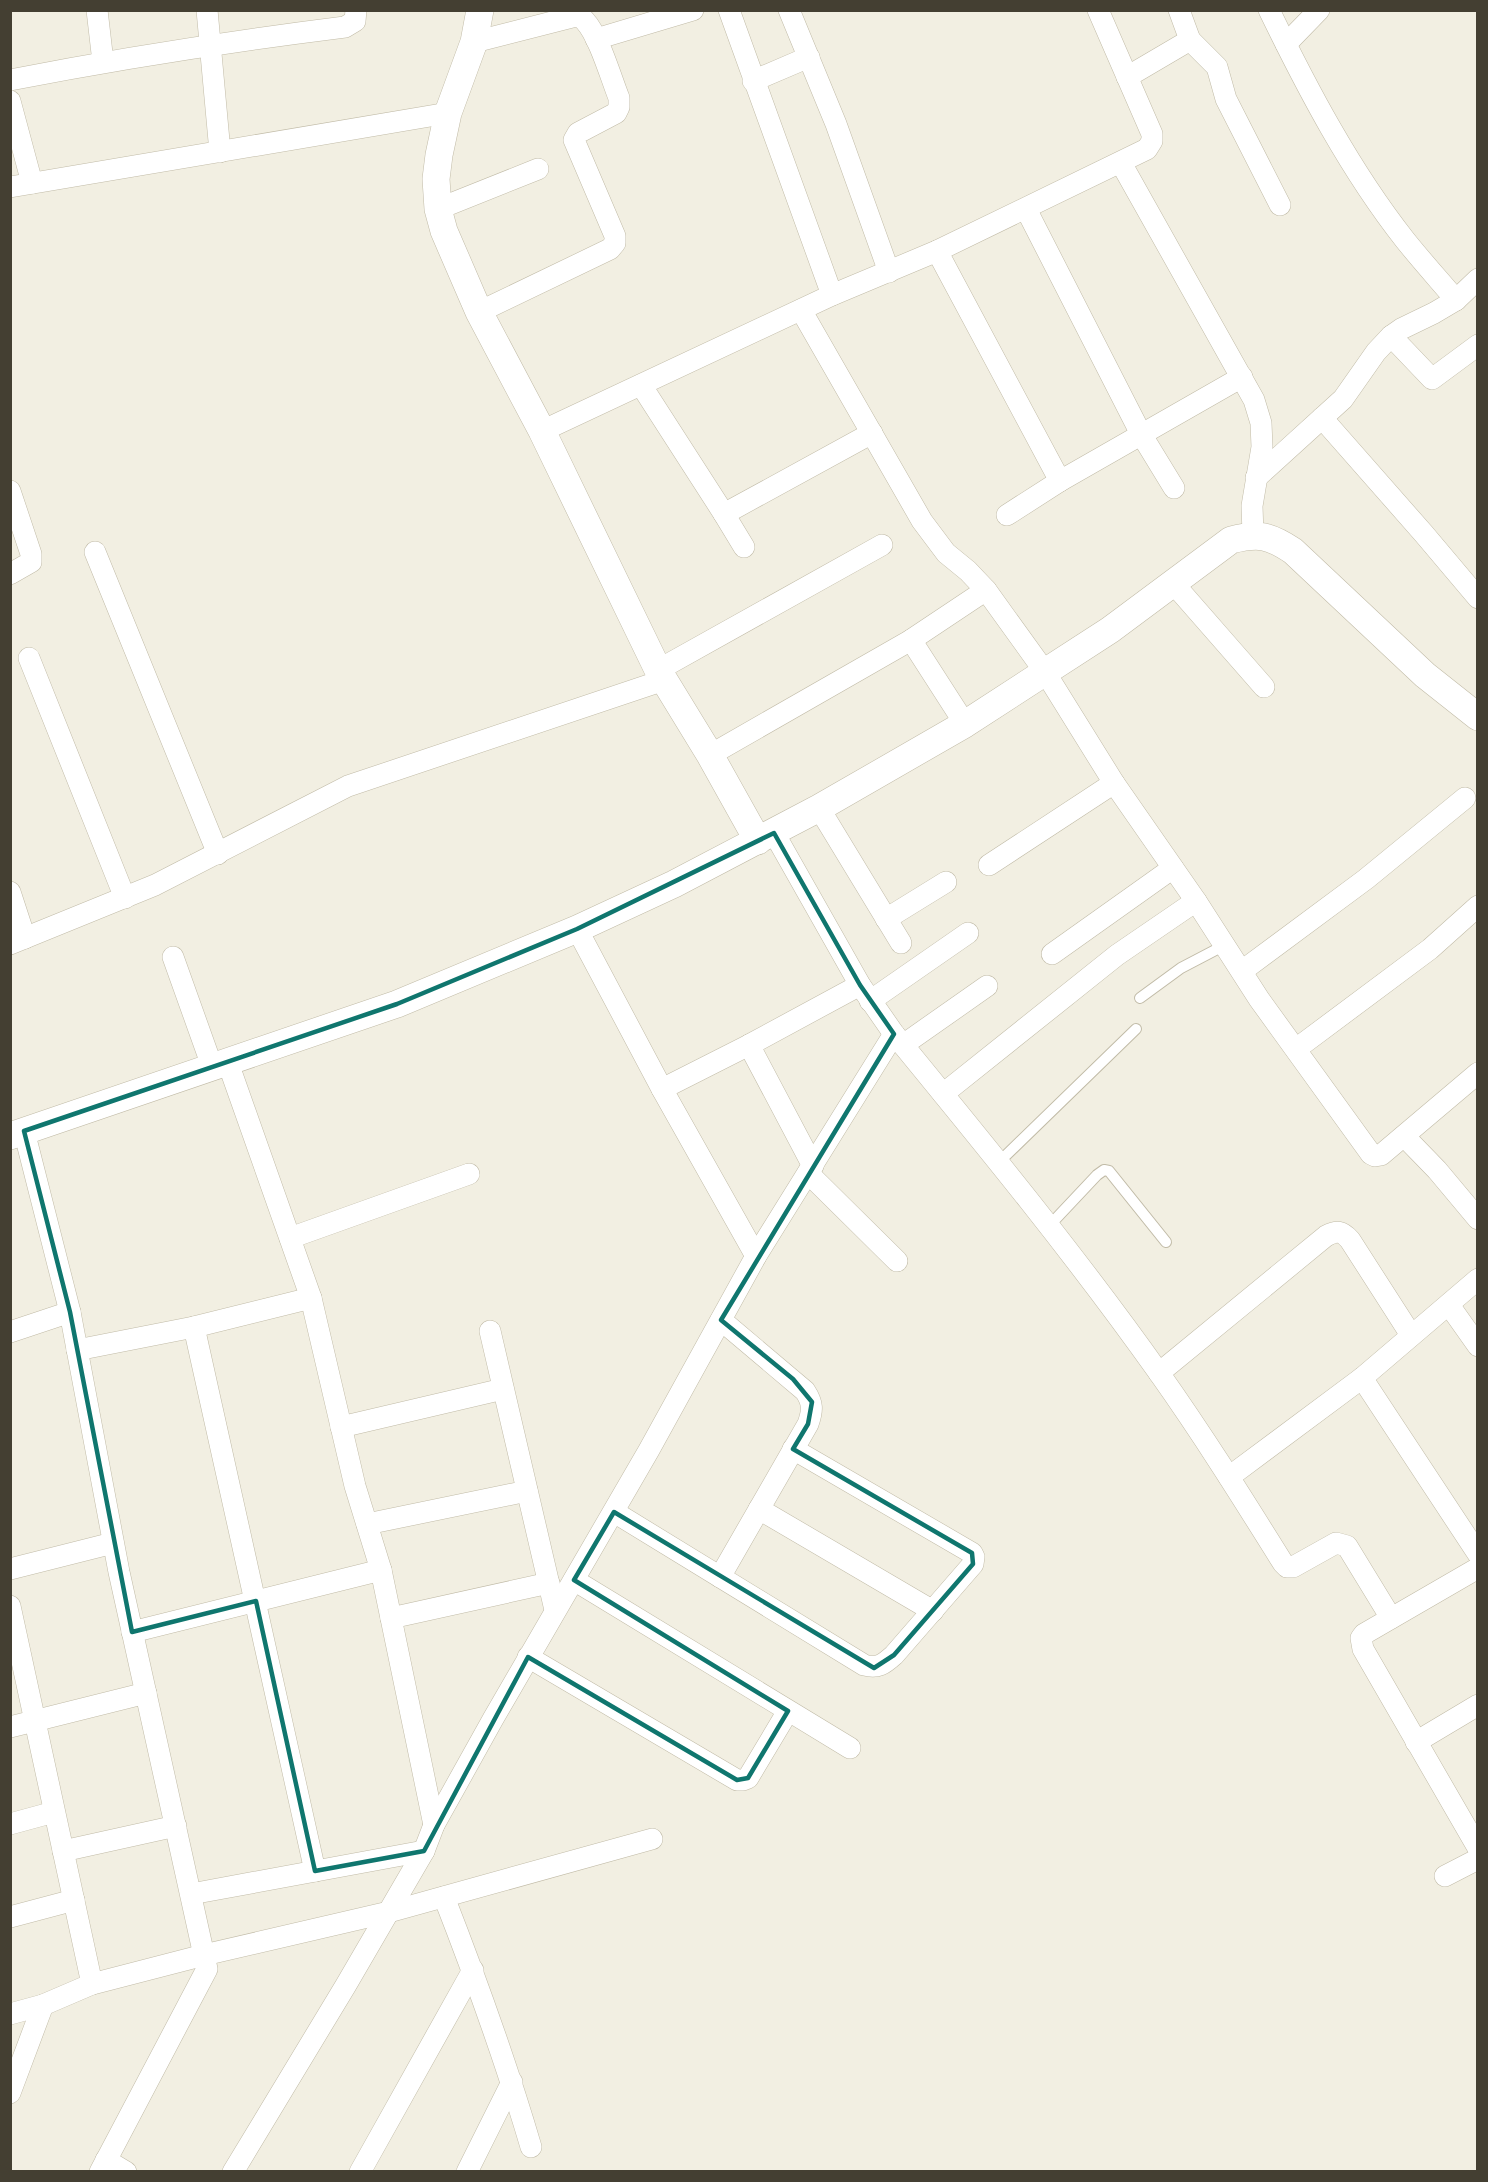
<svg xmlns="http://www.w3.org/2000/svg" width="1488" height="2182" viewBox="0 0 1488 2182" font-family="Signika,sans-serif">
<style>
.lines{fill:none;stroke-linecap:round;stroke-linejoin:round}
.service-casing{stroke:#c1bba7;stroke-width:12}
.minor-casing{stroke:#c1bba7;stroke-width:22}
.tertiary-casing{stroke:#c1bba7;stroke-width:28}
.service{stroke:#fff;stroke-width:10}
.minor{stroke:#fff;stroke-width:21}
.tertiary{stroke:#fff;stroke-width:27}
.marked{fill:none;stroke:#0f766e;stroke-width:4.5;stroke-linejoin:round}
</style>
<rect width="100%" height="100%" fill="#f2efe2"/>
<g class="lines">
<g class="service-casing">
<g id="service">
<path d="M1140 998 1181 968 1225 945"/>
<path d="M998 1163 1136 1029"/>
<path d="M1049 1226 1097 1175 1104 1170 1109 1171 1166 1242"/>
</g>
</g>
<g class="minor-casing">
<g id="minor">
<path d="M97 10 103 62"/>
<path d="M207 10 220 152"/>
<path d="M729 10 832 295"/>
<path d="M789 10 836 124 889 272"/>
<path d="M1269 10C1308 90 1350 170 1405 240 1421 260 1439 280 1456 300"/>
<path d="M596 39 693 10"/>
<path d="M1190 40 1217 67 1226 99 1280 205"/>
<path d="M474 42 572 17C577 16 582 16 585 21 599 36 611 78 619 98V107L616 113 578 133 574 140 615 236V243L610 249 479 312"/>
<path d="M1286 44 1319 10"/>
<path d="M1127 77 1190 40 1179 10"/>
<path d="M10 80C122 58 233 41 345 27L355 21 356 10"/>
<path d="M753 81 809 57"/>
<path d="M10 101 32 183"/>
<path d="M1121 163 1254 400 1261 423 1262 447 1252 506 1253 534"/>
<path d="M10 187 448 113"/>
<path d="M438 209 538 169"/>
<path d="M1026 209 1141 434 1174 488"/>
<path d="M937 251 1060 481"/>
<path d="M801 310 922 521 946 553 968 571 986 590 1045 672 1114 783 1196 901 1259 999 1371 1154 1375 1156 1381 1155 1478 1073"/>
<path d="M1391 336 1432 379 1478 345"/>
<path d="M641 385 724 514 744 547"/>
<path d="M1322 418 1424 534 1478 598"/>
<path d="M542 431 832 295 937 251 1147 149 1152 141V134L1098 10"/>
<path d="M1256 478 1343 399 1376 352 1391 336 1401 329 1434 313 1456 300 1478 279"/>
<path d="M10 491 31 554V562L10 574"/>
<path d="M724 514 872 433"/>
<path d="M1007 515 1060 481 1242 377"/>
<path d="M95 552 218 854"/>
<path d="M1173 583 1264 687"/>
<path d="M911 640 965 724"/>
<path d="M29 658 125 898"/>
<path d="M658 670 882 545"/>
<path d="M710 755 911 640 986 590"/>
<path d="M819 808 901 943"/>
<path d="M774 833 860 985 894 1034C985 1145 1076 1256 1159 1373 1203 1435 1243 1499 1283 1563L1287 1567H1293L1336 1543 1347 1546 1391 1618"/>
<path d="M989 865 1114 783"/>
<path d="M10 892 25 938"/>
<path d="M886 919 946 882"/>
<path d="M577 929 662 1089 756 1256"/>
<path d="M10 944 155 885 348 786 664 680"/>
<path d="M1052 954 1173 868"/>
<path d="M173 957 213 1069"/>
<path d="M1242 971 1366 879 1465 798"/>
<path d="M870 1001 968 933"/>
<path d="M749 1045 813 1166"/>
<path d="M903 1045 987 986"/>
<path d="M1296 1049 1430 949 1478 906"/>
<path d="M228 1063 311 1298 355 1486 381 1570 434 1825"/>
<path d="M662 1089 749 1045 860 985"/>
<path d="M943 1094 1117 955 1196 901"/>
<path d="M24 1131 70 1312 119 1572 207 1969 100 2172"/>
<path d="M1404 1136 1437 1170 1478 1219"/>
<path d="M808 1173 897 1261"/>
<path d="M290 1238 469 1174"/>
<path d="M1449 1305 1478 1346"/>
<path d="M194 1327 315 1871"/>
<path d="M490 1331 555 1610"/>
<path d="M10 1332 70 1312"/>
<path d="M77 1350 194 1327 311 1298"/>
<path d="M1159 1373 1326 1236C1337 1230 1342 1231 1350 1240L1411 1335"/>
<path d="M1362 1378 1478 1554"/>
<path d="M341 1427 503 1389"/>
<path d="M1229 1477 1362 1378 1478 1279"/>
<path d="M759 1509 933 1611"/>
<path d="M614 1512 864 1665C878 1669 884 1664 894 1655L973 1564 974 1557 972 1553 793 1449"/>
<path d="M367 1524 527 1491"/>
<path d="M1478 1568 1364 1634 1361 1638 1363 1649 1478 1848"/>
<path d="M10 1569 113 1543"/>
<path d="M720 1577 808 1424C813 1410 813 1403 805 1391L721 1320"/>
<path d="M574 1580 850 1748"/>
<path d="M10 1606 92 1984 204 1955 389 1912 652 1839"/>
<path d="M391 1618 549 1583"/>
<path d="M132 1632 381 1570"/>
<path d="M528 1657 737 1780H743L748 1778 788 1711"/>
<path d="M10 1727 146 1693"/>
<path d="M1416 1742 1478 1705"/>
<path d="M10 1824 54 1812"/>
<path d="M63 1851 176 1826"/>
<path d="M1445 1876 1478 1859"/>
<path d="M191 1894 424 1851"/>
<path d="M444 1897C476 1979 506 2062 531 2147"/>
<path d="M10 1917 74 1900"/>
<path d="M10 2014 43 2005"/>
<path d="M10 2093 43 2005 92 1984"/>
<path d="M106 2160 126 2172"/>
<path d="M233 2172 346 1985 424 1851 434 1825 493 1719 649 1450 756 1256 894 1034"/>
<path d="M360 2172 473 1970"/>
<path d="M467 2172 512 2082"/>
</g>
</g>
<g class="tertiary-casing">
<g id="tertiary">
<path d="M480 10 474 42 448 113 439 155 436 179 438 209 444 231 479 312 542 431 658 670 710 755 758 841"/>
<path d="M10 1136 397 1004 577 929 674 884 819 808 965 724 1110 630 1231 540C1259 533 1269 535 1293 551L1425 675 1478 717"/>
</g>
</g>
<use href="#service" class="service"/>
<use href="#minor" class="minor"/>
<use href="#tertiary" class="tertiary"/>
</g>
<path class="marked" d="M774 833 860 985 894 1034 721 1320 793 1379 812 1402 808 1424 793 1449 972 1553 973 1564 894 1655 874 1668 614 1512 574 1580 788 1711 748 1778 737 1780 528 1657 424 1851 315 1871 256 1601 132 1632 70 1312 24 1131 397 1004 577 929Z"/>
<rect width="1488" height="2182" fill="none" stroke="#443f32" stroke-width="24"/>
</svg>
